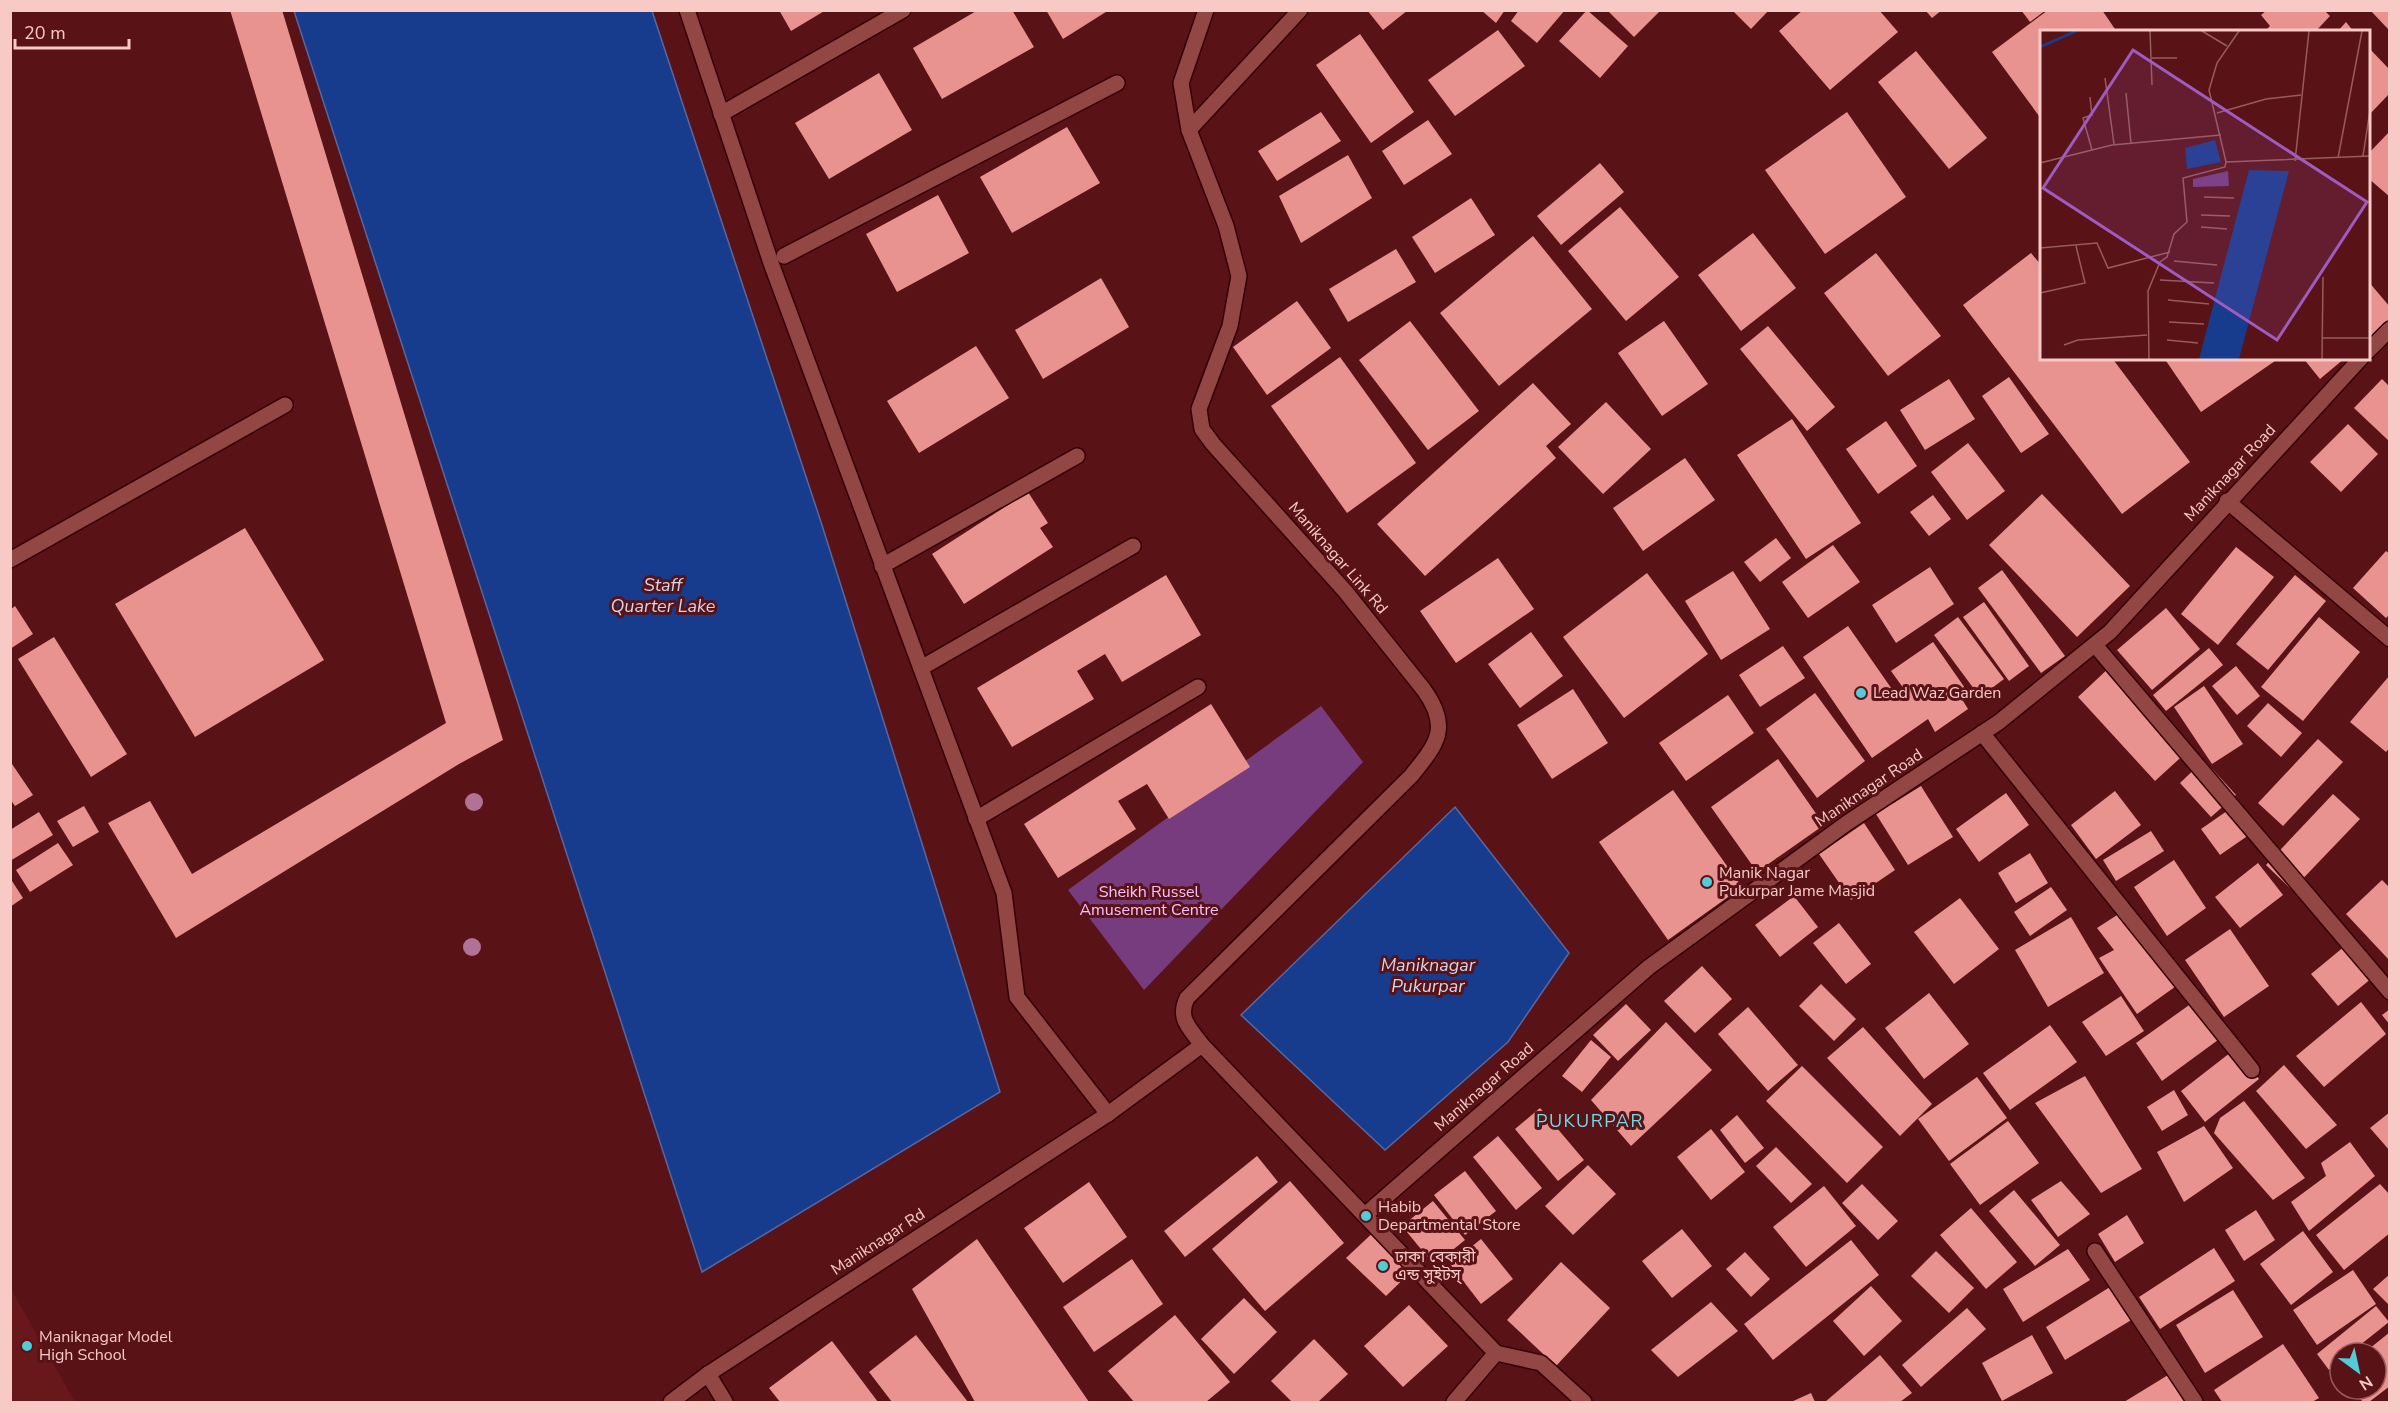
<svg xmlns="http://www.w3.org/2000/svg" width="2400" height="1413" viewBox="0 0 2400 1413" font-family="'Nunito Sans','Noto Sans Bengali',sans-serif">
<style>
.built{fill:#68171b}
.green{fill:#773c7e}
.water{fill:#173c8d;stroke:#5a679e;stroke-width:1.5}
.building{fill:#e8938f}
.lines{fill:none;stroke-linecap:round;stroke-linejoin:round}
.service-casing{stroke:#350105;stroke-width:18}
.minor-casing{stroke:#350105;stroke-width:18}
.service{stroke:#934745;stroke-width:15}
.minor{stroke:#934745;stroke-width:15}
.tree{fill:#b07296}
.poi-dot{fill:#52ccd6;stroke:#591216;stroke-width:2}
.labels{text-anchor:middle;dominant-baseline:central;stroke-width:6;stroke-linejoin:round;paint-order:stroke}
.street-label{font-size:16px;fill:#f7cac6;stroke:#591216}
.poi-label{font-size:16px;fill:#f7cac6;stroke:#591216;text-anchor:start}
.park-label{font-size:16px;fill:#f8c1ff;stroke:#591216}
.water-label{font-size:18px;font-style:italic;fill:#cbd7ee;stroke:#591216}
.neighbourhood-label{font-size:18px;letter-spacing:1.5px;fill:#70dce6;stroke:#591216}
.inset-river{fill:none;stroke:#173c8d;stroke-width:3}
.inset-road{fill:none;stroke:#985c5c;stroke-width:1.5}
.view{fill:#a05bc1;fill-opacity:0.15;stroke:#a05bc1;stroke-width:3}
.inset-edge{fill:none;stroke:#f7cac6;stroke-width:3}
</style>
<rect width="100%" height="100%" fill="#591216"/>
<path class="built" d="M11 1289 75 1402H11Z"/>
<path class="green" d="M1321 706 1363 762 1144 990 1068 890Z"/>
<g class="water">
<path d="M294 11H652L821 522 1000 1092 702 1272Z"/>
<path d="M1455 807 1569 953 1508 1042 1385 1150 1241 1015Z"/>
</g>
<g class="building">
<path d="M230 10H282L503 740 459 764 176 938 108 823 150 801 192 874 446 723Z"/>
<path d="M779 10H826L791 31Z"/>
<path d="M978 10H1012L1034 47 942 99 913 48Z"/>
<path d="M1046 10H1109L1063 39Z"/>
<path d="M1367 10H1408L1383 30Z"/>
<path d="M1481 10H1505L1496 23Z"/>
<path d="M1519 10H1565L1537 43 1511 21Z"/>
<path d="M1587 10 1628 46 1600 78 1559 41Z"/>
<path d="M1607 10H1661L1634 37Z"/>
<path d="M1732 10H1769L1751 29Z"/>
<path d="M1803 10H1879L1898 32 1830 90 1779 31Z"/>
<path d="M1925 10H1942L1932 18Z"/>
<path d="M2021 10H2046L2030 22Z"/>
<path d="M2048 10H2102L2117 32H2042V120L1992 52Z"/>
<path d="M2267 10H2324L2330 16 2315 32H2264L2270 26 2261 15Z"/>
<path d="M2370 10H2390V28L2388 29Z"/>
<path d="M2346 22 2354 32H2337Z"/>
<path d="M1498 30 1525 66 1455 116 1428 80Z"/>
<path d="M1360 34 1414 112 1371 143 1316 65Z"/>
<path d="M2368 47 2390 70V93L2368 116Z"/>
<path d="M1916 51 1987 138 1949 169 1878 82Z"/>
<path d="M879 73 912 130 829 179 795 123Z"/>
<path d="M1321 112 1341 141 1277 181 1258 151Z"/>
<path d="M1847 112 1906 197 1825 254 1765 170Z"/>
<path d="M1428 120 1452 154 1404 185 1382 151Z"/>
<path d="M1067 127 1100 183 1012 233 980 177Z"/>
<path d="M2390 131V197L2368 178V154Z"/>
<path d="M1348 155 1372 198 1301 243 1279 196Z"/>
<path d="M1600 163 1624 192 1561 245 1537 216Z"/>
<path d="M938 195 969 253 897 292 866 234Z"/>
<path d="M1471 198 1495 235 1435 273 1412 237Z"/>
<path d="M1620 207 1679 277 1626 321 1568 251Z"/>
<path d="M1753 233 1796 288 1741 331 1698 275Z"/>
<path d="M1533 236 1592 309 1499 386 1440 313Z"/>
<path d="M1396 249 1416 282 1348 322 1329 289Z"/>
<path d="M1876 253 1941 336 1888 376 1824 293Z"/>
<path d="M2031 253 2042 266V358H2112L2190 462 2122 514 1963 305Z"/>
<path d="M1101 278 1129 327 1043 379 1015 330Z"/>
<path d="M2368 281 2390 307V322L2368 339Z"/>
<path d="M1297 301 1331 348 1267 395 1233 347Z"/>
<path d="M1410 321 1479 411 1428 450 1359 360Z"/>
<path d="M1664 321 1708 384 1662 416 1618 353Z"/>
<path d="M1768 326 1835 407 1807 431 1740 349Z"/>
<path d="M976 346 1009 398 919 453 887 401Z"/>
<path d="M1340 357 1416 463 1347 513 1271 406Z"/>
<path d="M2164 358H2273L2275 361 2201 412Z"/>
<path d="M2303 358H2345L2320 379Z"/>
<path d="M2009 377 2049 434 2021 453 1982 396Z"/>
<path d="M1949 379 1975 419 1925 450 1900 410Z"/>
<path d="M2382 379 2390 387V442L2354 408Z"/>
<path d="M1533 383 1571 424 1546 446 1556 458 1425 576 1377 524Z"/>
<path d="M1606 402 1651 449 1603 494 1558 447Z"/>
<path d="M1792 419 1861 523 1806 559 1737 455Z"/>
<path d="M1886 421 1917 466 1878 494 1846 449Z"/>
<path d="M2348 424 2378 454 2341 492 2310 462Z"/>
<path d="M1968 443 2005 491 1967 520 1931 472Z"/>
<path d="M1685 458 1715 500 1643 551 1613 508Z"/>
<path d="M1028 492 1048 523 1040 528 1053 547 964 604 932 554Z"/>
<path d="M2042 494 2130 586 2077 637 1989 545Z"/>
<path d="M1933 495 1951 519 1929 536 1910 512Z"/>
<path d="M245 528 324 660 195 737 115 604Z"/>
<path d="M1776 538 1791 558 1760 582 1744 562Z"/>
<path d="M1833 545 1860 582 1808 618 1782 582Z"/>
<path d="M2236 547 2274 577 2218 645 2181 614Z"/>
<path d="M2386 551 2390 554V614L2386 618 2353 588Z"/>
<path d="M1498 558 1534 609 1456 663 1420 611Z"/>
<path d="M1930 567 1954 604 1896 643 1872 605Z"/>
<path d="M2002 570 2065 656 2041 673 1978 588Z"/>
<path d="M1733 571 1770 629 1721 660 1685 601Z"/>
<path d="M1647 573 1708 654 1624 718 1563 637Z"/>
<path d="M1166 575 1201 635 1122 682 1105 654 1077 671 1094 699 1012 747 977 688Z"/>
<path d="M2295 575 2326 601 2268 670 2236 644Z"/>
<path d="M1984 602 2029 666 2009 681 1963 617Z"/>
<path d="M15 606 33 634 10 649V610Z"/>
<path d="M2166 608 2200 649 2152 690 2117 650Z"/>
<path d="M1958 617 2004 679 1980 697 1934 635Z"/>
<path d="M2319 617 2360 652 2303 721 2261 687Z"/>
<path d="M1848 626 1896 695 1904 689 1891 671 1933 642 1967 691 1960 696 1968 709 1935 732 1928 719 1872 758 1803 657Z"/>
<path d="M1531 632 1563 676 1520 708 1488 664Z"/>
<path d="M54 637 127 754 91 777 18 659Z"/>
<path d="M1783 646 1805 678 1760 707 1739 675Z"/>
<path d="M2209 648 2223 665 2166 711 2153 695Z"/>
<path d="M2112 665 2190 749 2155 781 2078 697Z"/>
<path d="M2236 666 2260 696 2237 715 2212 686Z"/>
<path d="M2390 675V747L2386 752 2350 722Z"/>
<path d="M2204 686 2243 744 2212 764 2174 707Z"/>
<path d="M1573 689 1608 743 1552 779 1517 725Z"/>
<path d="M1815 693 1865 761 1817 798 1766 729Z"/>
<path d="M1728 695 1754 733 1686 781 1659 743Z"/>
<path d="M2268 703 2302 733 2281 757 2247 726Z"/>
<path d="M1211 704 1250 767 1169 819 1147 784 1118 801 1136 829 1058 878 1024 824Z"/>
<path d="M2318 739 2343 762 2283 826 2258 803Z"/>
<path d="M1778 759 1824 825 1757 872 1711 807Z"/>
<path d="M2204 760 2236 795 2211 817 2180 783Z"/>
<path d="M10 761 33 795 15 806 10 799Z"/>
<path d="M1921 786 1953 837 1908 865 1876 814Z"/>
<path d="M1673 790 1742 887 1668 940 1599 842Z"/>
<path d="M2115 791 2141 825 2096 859 2071 825Z"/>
<path d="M2006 793 2029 825 1979 862 1956 829Z"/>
<path d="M2333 794 2360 819 2292 890 2266 865Z"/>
<path d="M2240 802 2259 828 2220 855 2201 829Z"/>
<path d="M84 806 99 832 73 847 57 821Z"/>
<path d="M39 812 53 835 10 861V830Z"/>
<path d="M1864 823 1895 870 1851 900 1819 854Z"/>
<path d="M2151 831 2164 851 2116 881 2103 860Z"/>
<path d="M58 843 73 865 30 892 16 870Z"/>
<path d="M2030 853 2048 883 2016 903 1998 873Z"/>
<path d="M2174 860 2206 908 2167 936 2134 887Z"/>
<path d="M2258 863 2283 895 2240 928 2215 897Z"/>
<path d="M2382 880 2390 888V961L2346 914Z"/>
<path d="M12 881 23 898 10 907V882Z"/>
<path d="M2051 887 2067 910 2030 936 2014 912Z"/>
<path d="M1794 896 1818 927 1780 957 1755 925Z"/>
<path d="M1960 898 1999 949 1954 984 1914 932Z"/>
<path d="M2128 908 2179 984 2137 1014 2099 958 2114 950 2097 928Z"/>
<path d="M2071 917 2104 973 2048 1007 2015 950Z"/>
<path d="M1839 923 1871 964 1846 984 1813 943Z"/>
<path d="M2230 929 2269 986 2224 1017 2185 960Z"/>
<path d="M2351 941 2378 973 2338 1006 2311 974Z"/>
<path d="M1702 966 1732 999 1695 1033 1664 1001Z"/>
<path d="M1821 984 1856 1019 1834 1041 1799 1006Z"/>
<path d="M1929 993 1969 1044 1924 1079 1885 1028Z"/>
<path d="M2121 996 2144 1031 2106 1056 2082 1022Z"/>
<path d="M2361 1002 2386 1034 2324 1087 2296 1056Z"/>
<path d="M2192 1003 2218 1040 2162 1081 2136 1043Z"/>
<path d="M1626 1004 1651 1030 1618 1061 1593 1035Z"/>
<path d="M1748 1007 1798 1065 1768 1091 1718 1034Z"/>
<path d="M2390 1009V1025L2382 1015Z"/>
<path d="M1666 1022 1712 1070 1631 1146 1591 1100Z"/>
<path d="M2050 1025 2077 1062 2010 1110 1983 1073Z"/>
<path d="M1863 1027 1932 1104 1900 1136 1827 1058Z"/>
<path d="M1591 1040 1611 1057 1582 1092 1562 1076Z"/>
<path d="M2235 1049 2259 1079 2205 1122 2181 1091Z"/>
<path d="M2284 1065 2337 1125 2306 1149 2256 1091Z"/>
<path d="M1802 1066 1883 1147 1847 1183 1766 1101Z"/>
<path d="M2085 1076 2142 1169 2101 1193 2035 1103Z"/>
<path d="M1977 1077 2007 1118 1949 1161 1918 1119Z"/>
<path d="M2174 1090 2188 1115 2162 1131 2147 1107Z"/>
<path d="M2244 1101 2305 1178 2273 1200 2214 1133 2220 1118Z"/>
<path d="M1540 1108 1584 1160 1558 1181 1515 1129Z"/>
<path d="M2390 1112V1151L2370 1128Z"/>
<path d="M1737 1115 1764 1148 1745 1163 1720 1130Z"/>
<path d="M2008 1121 2039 1163 1980 1205 1950 1164Z"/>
<path d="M2204 1126 2233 1168 2184 1202 2157 1152Z"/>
<path d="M1711 1129 1745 1172 1711 1200 1677 1157Z"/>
<path d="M1498 1136 1542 1188 1516 1210 1473 1157Z"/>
<path d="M2350 1142 2375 1176 2309 1231 2291 1202 2326 1176 2321 1163Z"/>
<path d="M1776 1147 1812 1184 1791 1203 1756 1166Z"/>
<path d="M1257 1156 1278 1182 1185 1257 1164 1231Z"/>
<path d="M1588 1165 1616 1194 1573 1235 1545 1206Z"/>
<path d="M1465 1171 1496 1211 1465 1235 1434 1195Z"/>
<path d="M1290 1181 1344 1243 1265 1311 1212 1249Z"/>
<path d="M2061 1181 2090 1214 2058 1237 2031 1200Z"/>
<path d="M1089 1182 1127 1237 1063 1283 1024 1228Z"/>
<path d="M1862 1184 1898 1221 1878 1240 1842 1203Z"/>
<path d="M2380 1184 2390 1195V1233L2344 1270 2316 1235Z"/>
<path d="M1824 1186 1856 1226 1806 1267 1773 1227Z"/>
<path d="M2014 1190 2060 1245 2035 1266 1989 1211Z"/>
<path d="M1433 1201 1465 1240 1434 1265 1402 1226Z"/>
<path d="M1971 1208 2017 1262 1986 1289 1940 1235Z"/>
<path d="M2256 1210 2275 1240 2244 1261 2225 1230Z"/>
<path d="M2127 1215 2144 1243 2115 1262 2098 1234Z"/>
<path d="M1379 1227 1417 1266 1386 1296 1346 1258Z"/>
<path d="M1682 1229 1712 1266 1672 1298 1642 1261Z"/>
<path d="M2303 1231 2333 1272 2291 1305 2260 1264Z"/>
<path d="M977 1239 1089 1402H975L912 1289Z"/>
<path d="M1481 1239 1513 1279 1481 1304 1450 1264Z"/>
<path d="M1851 1240 1879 1275 1773 1360 1744 1324Z"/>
<path d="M2214 1248 2235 1281 2160 1329 2139 1297Z"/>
<path d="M2068 1249 2090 1280 2023 1322 2003 1289Z"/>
<path d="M1936 1251 1974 1288 1949 1313 1911 1276Z"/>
<path d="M1745 1252 1770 1279 1751 1297 1726 1269Z"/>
<path d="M1132 1259 1163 1304 1094 1352 1063 1307Z"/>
<path d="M1561 1262 1610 1308 1556 1366 1507 1320Z"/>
<path d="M2353 1270 2376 1304 2317 1345 2293 1310Z"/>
<path d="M2390 1274V1306L2373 1289Z"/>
<path d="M1871 1286 1902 1321 1864 1356 1833 1321Z"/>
<path d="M2110 1287 2133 1319 2065 1360 2046 1327Z"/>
<path d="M2233 1290 2263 1337 2205 1373 2176 1325Z"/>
<path d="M1244 1298 1277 1332 1234 1374 1201 1339Z"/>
<path d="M1711 1302 1738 1331 1678 1377 1651 1350Z"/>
<path d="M1409 1305 1448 1346 1403 1387 1364 1346Z"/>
<path d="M2376 1306 2389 1322 2350 1353H2340V1361L2329 1370 2317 1354Z"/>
<path d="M1967 1308 1986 1329 1921 1387 1902 1365Z"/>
<path d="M1175 1315 1230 1382 1206 1402H1134L1108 1371Z"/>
<path d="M2390 1332V1386L2369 1402H2363L2352 1389H2376V1353H2364Z"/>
<path d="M916 1335 968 1402H892L869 1372Z"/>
<path d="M2032 1335 2053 1373 2002 1401 1982 1363Z"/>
<path d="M1314 1339 1348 1374 1318 1402H1292L1271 1381Z"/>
<path d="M832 1341 878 1402H780L769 1388Z"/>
<path d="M2283 1344 2319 1398 2312 1402H2222L2214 1390Z"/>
<path d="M1880 1355 1912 1393 1900 1402H1825Z"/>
<path d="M2173 1372 2192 1402H2124Z"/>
<path d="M1811 1393 1815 1402H1791Z"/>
</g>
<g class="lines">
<g class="service-casing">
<g id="service">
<path d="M687 10 771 263 1004 893 1017 997 1108 1114"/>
<path d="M10 560 285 405"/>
</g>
</g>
<g class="minor-casing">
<g id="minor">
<path d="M1206 10 1181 83 1189 130 1226 226 1239 276 1230 326 1199 409 1202 429 1213 444 1345 591 1424 690C1451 728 1437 744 1411 776L1187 998C1177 1019 1190 1028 1202 1045L1496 1353"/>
<path d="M721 114 903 10"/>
<path d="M1189 130 1300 10"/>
<path d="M784 256 1117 83"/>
<path d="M2368 351 2390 329"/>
<path d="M2227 501 2390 639"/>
<path d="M882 566 1077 456"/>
<path d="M2095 645 2390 992"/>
<path d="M921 668 1133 546"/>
<path d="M1982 733 2252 1070"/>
<path d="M976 819 1198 687"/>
<path d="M1365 1215 1649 967 1847 823 1999 722 2110 632 2361 358"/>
<path d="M2095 1251 2195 1402"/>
<path d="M1496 1353 1541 1363 1584 1402"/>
<path d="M708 1374 725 1402"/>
<path d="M671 1402 708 1374 1108 1114 1202 1045"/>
<path d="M1454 1402 1496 1353"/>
</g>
</g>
<use href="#service" class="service"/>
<use href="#minor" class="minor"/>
</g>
<g class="tree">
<circle cx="474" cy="802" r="9"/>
<circle cx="472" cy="947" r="9"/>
</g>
<g class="poi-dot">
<circle cx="1861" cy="693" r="6"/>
<circle cx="1707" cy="882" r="6"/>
<circle cx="1366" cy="1216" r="6"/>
<circle cx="1383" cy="1266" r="6"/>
<circle cx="27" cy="1346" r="6"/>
</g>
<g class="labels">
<g class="street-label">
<text transform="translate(2230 473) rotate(-47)">Maniknagar Road</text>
<text transform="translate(1338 558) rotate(49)">Maniknagar Link Rd</text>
<text transform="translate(1869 788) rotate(-34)">Maniknagar Road</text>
<text transform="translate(1484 1087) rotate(-41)">Maniknagar Road</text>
<text transform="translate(878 1242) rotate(-33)">Maniknagar Rd</text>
</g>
<g class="poi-label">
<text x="1873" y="693">Lead Waz Garden</text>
<text x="1719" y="873">Manik Nagar<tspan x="1719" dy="18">Pukurpar Jame Masjid</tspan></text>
<text x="1378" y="1207">Habib<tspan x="1378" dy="18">Departmental Store</tspan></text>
<text x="1395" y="1257">ঢাকা বেকারী<tspan x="1395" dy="18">এন্ড সুইটস্</tspan></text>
<text x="39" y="1337">Maniknagar Model<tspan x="39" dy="18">High School</tspan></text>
</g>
<g class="park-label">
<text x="1149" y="892">Sheikh Russel<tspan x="1149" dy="18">Amusement Centre</tspan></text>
</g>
<g class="water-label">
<text x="663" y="585">Staff<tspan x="663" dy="21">Quarter Lake</tspan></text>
<text x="1428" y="965">Maniknagar<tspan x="1428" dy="21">Pukurpar</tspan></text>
</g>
<g class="neighbourhood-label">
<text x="1590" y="1121">PUKURPAR</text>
</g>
</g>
<g transform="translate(2040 30)">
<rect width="330" height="330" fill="#591216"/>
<path d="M188 141 189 156 153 157V149Z" fill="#773c7e"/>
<path d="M175 110 181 132 147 139 145 118ZM209 140 249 141 199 329H159Z" fill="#173c8d"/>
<path class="inset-river" d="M0 17 36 1"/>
<path class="inset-road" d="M110 1 112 55M162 1 187 16M112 28H137M65 48 74 114M86 63 91 113M50 67 52 85 43 88 52 120M177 83 226 69 261 65M323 126 330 80M298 128 322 1M255 131 269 1M186 132 330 126M186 132 169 60 177 33 199 1M0 133 72 115 181 105M164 167 194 168M161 185 190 186M161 197 187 199M0 218 57 213 68 238 130 222M134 231 177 235M120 250 174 253M0 263 45 253 36 216M128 270 169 274M129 292 164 294M282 308H330M127 310 158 313M24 315 38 310 107 305M109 329 108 261 120 232 127 227 134 204 147 192 143 148 185 137 186 132M282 329 283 247"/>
<path class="view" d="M93 20 327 172 237 310 3 158Z"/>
<rect width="330" height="330" class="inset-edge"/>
</g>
<rect width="2400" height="1413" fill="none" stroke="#f7cac6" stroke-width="24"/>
<g transform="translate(2358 1371) rotate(147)"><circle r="28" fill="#591216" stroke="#985c5c" stroke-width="1.5"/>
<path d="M0-4.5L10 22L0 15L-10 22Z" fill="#52ccd6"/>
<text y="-9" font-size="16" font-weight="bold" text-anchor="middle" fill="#f7cac6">N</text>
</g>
<path d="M15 39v9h114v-9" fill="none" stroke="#f7cac6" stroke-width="3"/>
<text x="24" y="39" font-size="18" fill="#f7cac6" stroke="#591216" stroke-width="4.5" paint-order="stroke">20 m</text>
</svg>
